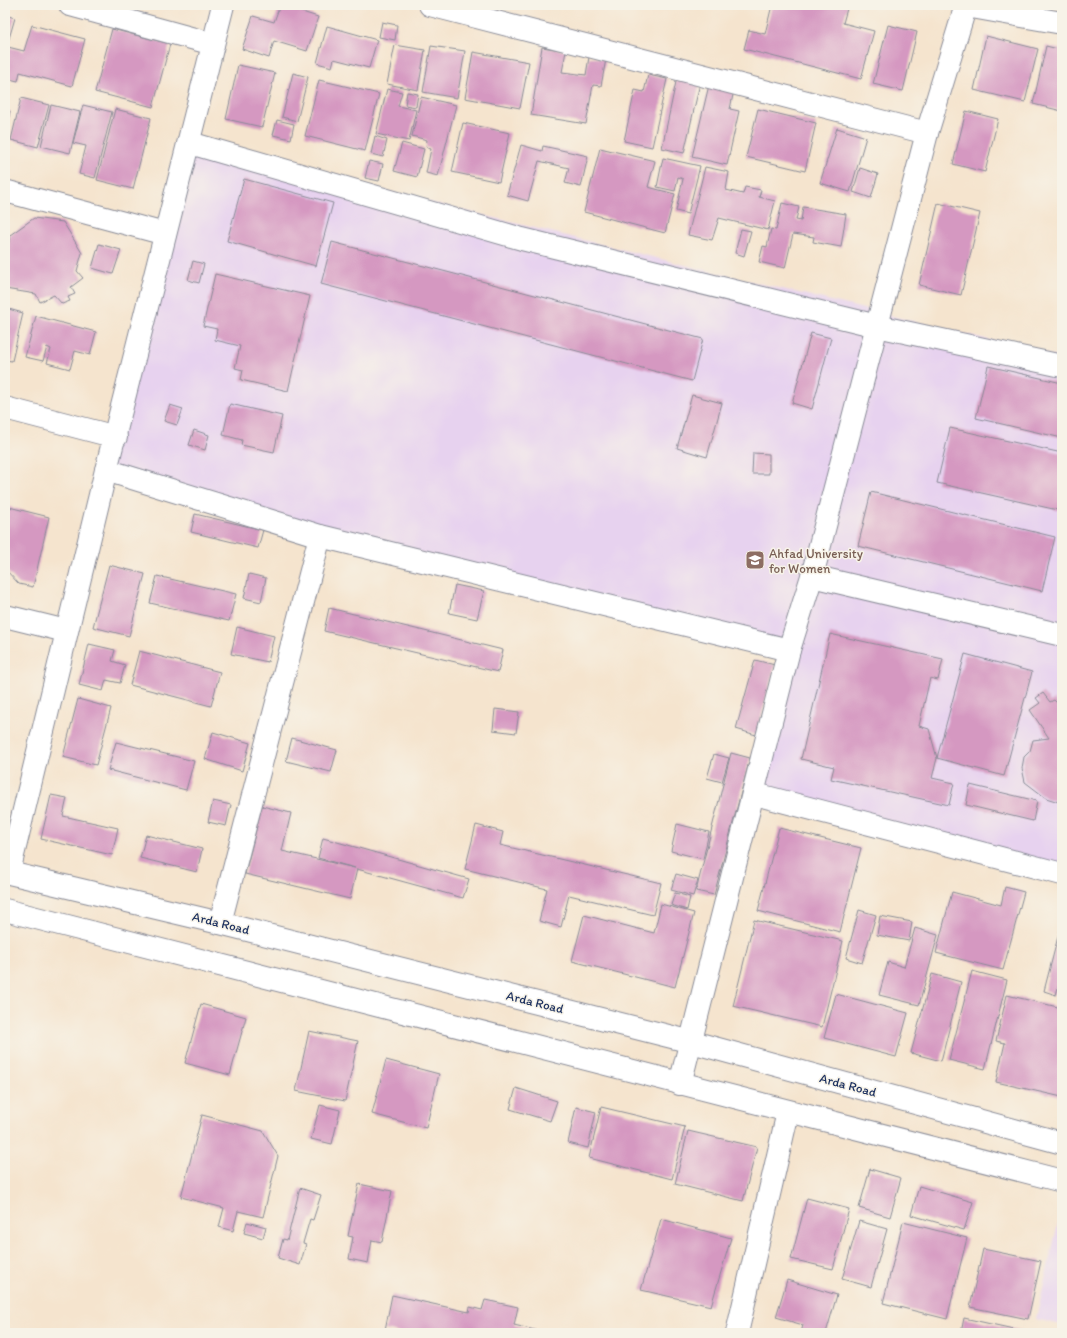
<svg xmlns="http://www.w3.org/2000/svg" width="1067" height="1338" viewBox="0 0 1067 1338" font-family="Itim,sans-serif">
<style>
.built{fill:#e7d2ef}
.building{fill:#d598c1}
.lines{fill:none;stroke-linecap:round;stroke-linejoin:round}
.minor-casing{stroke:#888a96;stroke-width:24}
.tertiary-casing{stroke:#888a96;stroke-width:24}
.primary-casing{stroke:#888a96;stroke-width:24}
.minor{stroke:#fff;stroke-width:22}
.tertiary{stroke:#fff;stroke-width:22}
.primary{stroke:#fff;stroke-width:22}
.labels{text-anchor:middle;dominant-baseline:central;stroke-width:3;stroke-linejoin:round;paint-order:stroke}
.education-label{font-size:13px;fill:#785e54;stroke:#f7f3e8;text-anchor:start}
.street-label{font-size:13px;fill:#1b2f5e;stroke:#f7f3e8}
</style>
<rect width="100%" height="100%" fill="#f7f3e8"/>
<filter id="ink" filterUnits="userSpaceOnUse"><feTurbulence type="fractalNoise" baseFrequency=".025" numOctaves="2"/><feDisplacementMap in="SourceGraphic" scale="8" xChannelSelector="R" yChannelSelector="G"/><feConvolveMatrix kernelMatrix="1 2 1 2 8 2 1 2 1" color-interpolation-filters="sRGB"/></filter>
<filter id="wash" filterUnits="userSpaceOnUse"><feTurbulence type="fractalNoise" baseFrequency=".012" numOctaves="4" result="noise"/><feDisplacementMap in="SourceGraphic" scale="16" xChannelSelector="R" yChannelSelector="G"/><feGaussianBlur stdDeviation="0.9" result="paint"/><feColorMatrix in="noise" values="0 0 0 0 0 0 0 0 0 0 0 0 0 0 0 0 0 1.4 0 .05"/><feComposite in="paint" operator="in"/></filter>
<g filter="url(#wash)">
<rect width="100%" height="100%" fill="#f5e4ce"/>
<g class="built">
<path d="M190 143 1062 358V872L755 794 789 650 106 470Z"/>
<path d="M1058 1223 1062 1224V1325L1036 1319Z"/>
</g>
<g id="blocks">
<g class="building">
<path d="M280 5 318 17 307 51 274 41 269 58 242 49 253 16 274 22Z"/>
<path d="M772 5H848L843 23 874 31 861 79 744 49 749 30 765 34Z"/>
<path d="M5 15 15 18 5 52Z"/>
<path d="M382 22 397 25 395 40 379 37Z"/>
<path d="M32 25 85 39 72 86 20 72 18 81 5 78V59L8 47 24 51Z"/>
<path d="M888 25 917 32 903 91 873 84Z"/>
<path d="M327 26 377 40 369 68 334 59 332 67 317 63Z"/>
<path d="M112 29 170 44 153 107 95 92Z"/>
<path d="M986 36 1038 49 1025 102 974 90Z"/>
<path d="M395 45 425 50 418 90 387 84Z"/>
<path d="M431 46 465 51 457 98 423 92Z"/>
<path d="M1046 46 1062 50V111L1033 104Z"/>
<path d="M542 47 566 51 562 72 586 75 589 57 606 59 601 86 593 85 586 124 531 115Z"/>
<path d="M473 52 529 62 520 108 465 98Z"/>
<path d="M238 65 275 73 262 127 226 119Z"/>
<path d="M293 73 308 77 297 121 282 117Z"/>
<path d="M648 75 667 79 652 147 624 141 635 90 644 92Z"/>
<path d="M677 77 700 83 684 153 662 148Z"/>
<path d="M319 80 379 94 365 151 305 136Z"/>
<path d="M709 85 734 90 730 109 739 111 727 165 692 157Z"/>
<path d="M387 89 402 92 398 106 416 110 409 141 376 134Z"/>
<path d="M407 92 418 94 416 107 405 105Z"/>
<path d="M421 97 456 105 438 176 426 173 431 149 426 147 427 140 412 136Z"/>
<path d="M21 98 49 105 38 147 11 140Z"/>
<path d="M51 105 80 112 70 153 41 146Z"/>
<path d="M83 105 112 112 95 178 79 174 86 146 73 143Z"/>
<path d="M5 109 10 111 6 130H5Z"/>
<path d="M115 109 151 118 133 189 97 180Z"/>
<path d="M758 109 816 123 805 171 746 157Z"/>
<path d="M966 111 998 119 985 172 953 164Z"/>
<path d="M277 120 294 124 291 139 273 135Z"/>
<path d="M463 123 510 133 499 182 452 172Z"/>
<path d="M837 128 866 137 850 192 820 183Z"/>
<path d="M375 136 387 140 383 157 371 154Z"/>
<path d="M402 143 424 149 417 177 394 171Z"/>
<path d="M521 145 542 151 543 146 588 156 581 187 565 183 569 168 539 161 528 201 507 195Z"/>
<path d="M600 148 655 161 648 187 675 194 665 233 584 212Z"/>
<path d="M663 158 700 166 688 214 676 211 683 179 678 177 675 191 657 187Z"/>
<path d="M369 161 383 164 379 181 365 178Z"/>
<path d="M705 167 729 172 726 190 743 194 745 187 761 190 759 197 775 201 768 230 719 218 712 240 688 235Z"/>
<path d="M860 168 878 174 871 198 853 192Z"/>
<path d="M244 179 333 203 316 266 227 241Z"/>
<path d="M782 203 799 207 796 220 801 221 803 207 846 214 841 247 813 242 814 237 793 234 785 268 759 262 763 246 767 247 771 229 776 230Z"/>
<path d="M938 203 980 213 961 295 919 285Z"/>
<path d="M34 218 63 222 82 253 77 271 83 278 71 287 75 294 68 297 70 301 62 304 54 295 40 302 36 294 5 289V266L10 235Z"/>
<path d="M741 229 751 231 744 256 735 253Z"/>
<path d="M332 242 703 339 692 381 321 284Z"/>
<path d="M99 244 121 250 113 274 92 268Z"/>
<path d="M193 261 204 264 199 283 188 280Z"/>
<path d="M215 274 310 296 288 391 241 380 243 370 235 368 240 346 215 340 217 329 203 326Z"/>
<path d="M5 308 23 313 12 361 5 360Z"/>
<path d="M36 316 96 332 90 355 75 351 70 369 47 363 51 349 47 347 43 361 25 357Z"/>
<path d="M811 333 831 338 812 409 792 403Z"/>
<path d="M988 366 1062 383V438L976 418Z"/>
<path d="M692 395 722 403 707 457 677 448Z"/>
<path d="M230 404 282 416 274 452 241 445 242 440 223 435Z"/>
<path d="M170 405 183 409 177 425 164 421Z"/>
<path d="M950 428 1062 453V511L937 483Z"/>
<path d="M194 430 209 435 205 450 189 445Z"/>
<path d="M753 453 769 454V474H752Z"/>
<path d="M871 492 1055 537 1042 591 858 546Z"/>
<path d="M5 506 49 517 33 587 19 584 5 569Z"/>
<path d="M195 514 263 530 258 548 191 532Z"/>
<path d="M109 565 145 574 129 636 93 627Z"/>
<path d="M249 574 266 578 261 602 244 598Z"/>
<path d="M157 576 236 594 229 621 150 603Z"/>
<path d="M455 585 484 591 477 619 449 613Z"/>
<path d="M329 608 503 650 498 672 324 631Z"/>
<path d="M237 627 274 636 268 662 231 654Z"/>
<path d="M830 634 943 659 938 680 930 678 919 726 929 729 937 758 932 778 954 783 949 805 831 779 834 767 801 759Z"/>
<path d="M89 644 115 650 112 661 125 665 120 683 106 680 103 691 79 685Z"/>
<path d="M139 651 220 672 211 706 130 685Z"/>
<path d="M965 654 1032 672 1004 776 937 758Z"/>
<path d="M755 660 775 665 756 735 736 729Z"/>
<path d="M1043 693 1050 702 1054 700 1057 703 1062 699V803L1046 798 1025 782 1022 768 1024 757 1030 751 1033 740 1049 738 1030 710 1040 703 1036 698Z"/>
<path d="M78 699 111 708 96 765 63 757Z"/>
<path d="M495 709 519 712 516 733 493 730Z"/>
<path d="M213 732 250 743 242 771 205 759Z"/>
<path d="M292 738 337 750 331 772 286 761Z"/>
<path d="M116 742 194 761 186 790 108 770Z"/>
<path d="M731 753 750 758 714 895 696 891Z"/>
<path d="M714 754 729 758 722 782 707 778Z"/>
<path d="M970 785 1037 801 1033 821 966 805Z"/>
<path d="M51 795 67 798 63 816 118 828 112 855 41 839Z"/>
<path d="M213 801 231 805 226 826 208 822Z"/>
<path d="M262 806 291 813 282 851 355 868 318 858 323 838 469 879 463 898 357 869 350 899 245 874Z"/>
<path d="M677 824 709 832 703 859 671 851Z"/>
<path d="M476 825 503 832 500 845 661 883 653 915 569 895 561 927 539 921 547 889 465 869Z"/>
<path d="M779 828 861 848 840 932 758 911Z"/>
<path d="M146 835 202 849 197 872 140 858Z"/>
<path d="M676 874 698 880 693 896 671 890Z"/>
<path d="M1005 887 1024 892 1003 970 936 953 952 892 1001 905Z"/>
<path d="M675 893 690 897 687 910 671 905Z"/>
<path d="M661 904 694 913 675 987 572 961 584 915 654 933Z"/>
<path d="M859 910 876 915 862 963 846 958Z"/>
<path d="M880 916 912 922 909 941 877 935Z"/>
<path d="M754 920 843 941 822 1027 733 1006Z"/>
<path d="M1061 925 1062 980H1060L1056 995 1044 991Z"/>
<path d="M915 928 938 935 919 1005 879 995 888 962 904 967Z"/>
<path d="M972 971 1007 980 985 1069 949 1060Z"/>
<path d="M932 974 961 982 941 1061 911 1053Z"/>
<path d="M836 994 908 1013 896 1057 824 1038Z"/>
<path d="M1007 995 1062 1008V1097L996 1082 1005 1043 996 1041Z"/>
<path d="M201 1004 246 1017 230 1075 185 1063Z"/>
<path d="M309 1031 358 1041 345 1101 296 1091Z"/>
<path d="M386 1060 439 1074 426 1128 372 1114Z"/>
<path d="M516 1088 557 1101 550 1121 510 1109Z"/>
<path d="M320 1105 340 1110 332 1144 311 1139Z"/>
<path d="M576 1107 596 1112 588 1148 568 1143Z"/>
<path d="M601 1107 685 1127 672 1179 589 1158Z"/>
<path d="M202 1115 263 1131 278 1156 263 1217 238 1211 233 1231 219 1227 224 1208 181 1197Z"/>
<path d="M688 1131 757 1147 743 1201 675 1184Z"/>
<path d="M870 1169 901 1178 890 1217 859 1208Z"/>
<path d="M359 1184 392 1191 382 1242 372 1240 368 1263 349 1259 353 1237 348 1236Z"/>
<path d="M919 1186 973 1202 964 1230 911 1215Z"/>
<path d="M300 1188 321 1195 313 1220 310 1219 303 1243 306 1244 300 1265 278 1258 283 1239 287 1240Z"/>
<path d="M807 1198 849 1209 833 1269 791 1259Z"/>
<path d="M661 1219 731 1238 711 1306 641 1290Z"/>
<path d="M859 1221 887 1229 871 1287 842 1279Z"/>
<path d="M247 1222 266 1227 263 1238 244 1233Z"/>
<path d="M903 1222 967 1238 947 1319 883 1303Z"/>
<path d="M983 1249 1041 1261 1028 1319 970 1307Z"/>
<path d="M787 1280 837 1295 826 1333H801L803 1325 776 1317Z"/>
<path d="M392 1295 469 1312 470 1307 482 1310 485 1300 518 1307 514 1325 547 1333H399L385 1330Z"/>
<path d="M964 1318 1027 1332V1333H961Z"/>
</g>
</g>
</g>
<g filter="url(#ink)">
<use href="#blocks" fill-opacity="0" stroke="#888a96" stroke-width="1"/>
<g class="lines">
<g class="minor-casing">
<g id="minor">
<path d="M70 5 213 44"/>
<path d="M430 5 927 133"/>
<path d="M966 6 1062 23"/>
<path d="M190 143 522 239 877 326 1062 366"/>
<path d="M5 191 165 234"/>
<path d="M5 408 116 437"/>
<path d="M106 470 320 536 789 650"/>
<path d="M812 576 1062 635"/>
<path d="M5 616 66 631"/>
<path d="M755 794 1062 874"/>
<path d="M9 872 106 470 223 5"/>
<path d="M220 923 320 536"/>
<path d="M737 1333 788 1112"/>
</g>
</g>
<g class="tertiary-casing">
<path id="tertiary" d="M680 1084 789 650 812 576 927 133 966 5"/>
</g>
<g class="primary-casing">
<g id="primary">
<path d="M5 872 220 923 692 1042 1062 1143"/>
<path d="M5 910 1062 1181"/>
</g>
</g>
<use href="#minor" class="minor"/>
<use href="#tertiary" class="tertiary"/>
<use href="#primary" class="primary"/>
</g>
</g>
<defs>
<g id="university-square" transform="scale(1)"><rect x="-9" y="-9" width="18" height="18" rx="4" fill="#8d6e63" stroke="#f7f3e8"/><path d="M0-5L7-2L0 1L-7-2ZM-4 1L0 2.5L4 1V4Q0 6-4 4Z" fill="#fff"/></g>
</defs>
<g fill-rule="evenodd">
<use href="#university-square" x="755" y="560"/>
</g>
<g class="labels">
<g class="education-label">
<text x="769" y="553">Ahfad University<tspan x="769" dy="15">for Women</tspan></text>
</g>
<g class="street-label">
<text transform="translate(221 923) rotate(14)">Arda Road</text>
<text transform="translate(535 1002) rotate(14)">Arda Road</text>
<text transform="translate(848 1085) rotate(15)">Arda Road</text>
</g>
</g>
<rect width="1067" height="1338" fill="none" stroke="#f7f3e8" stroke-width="20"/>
</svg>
